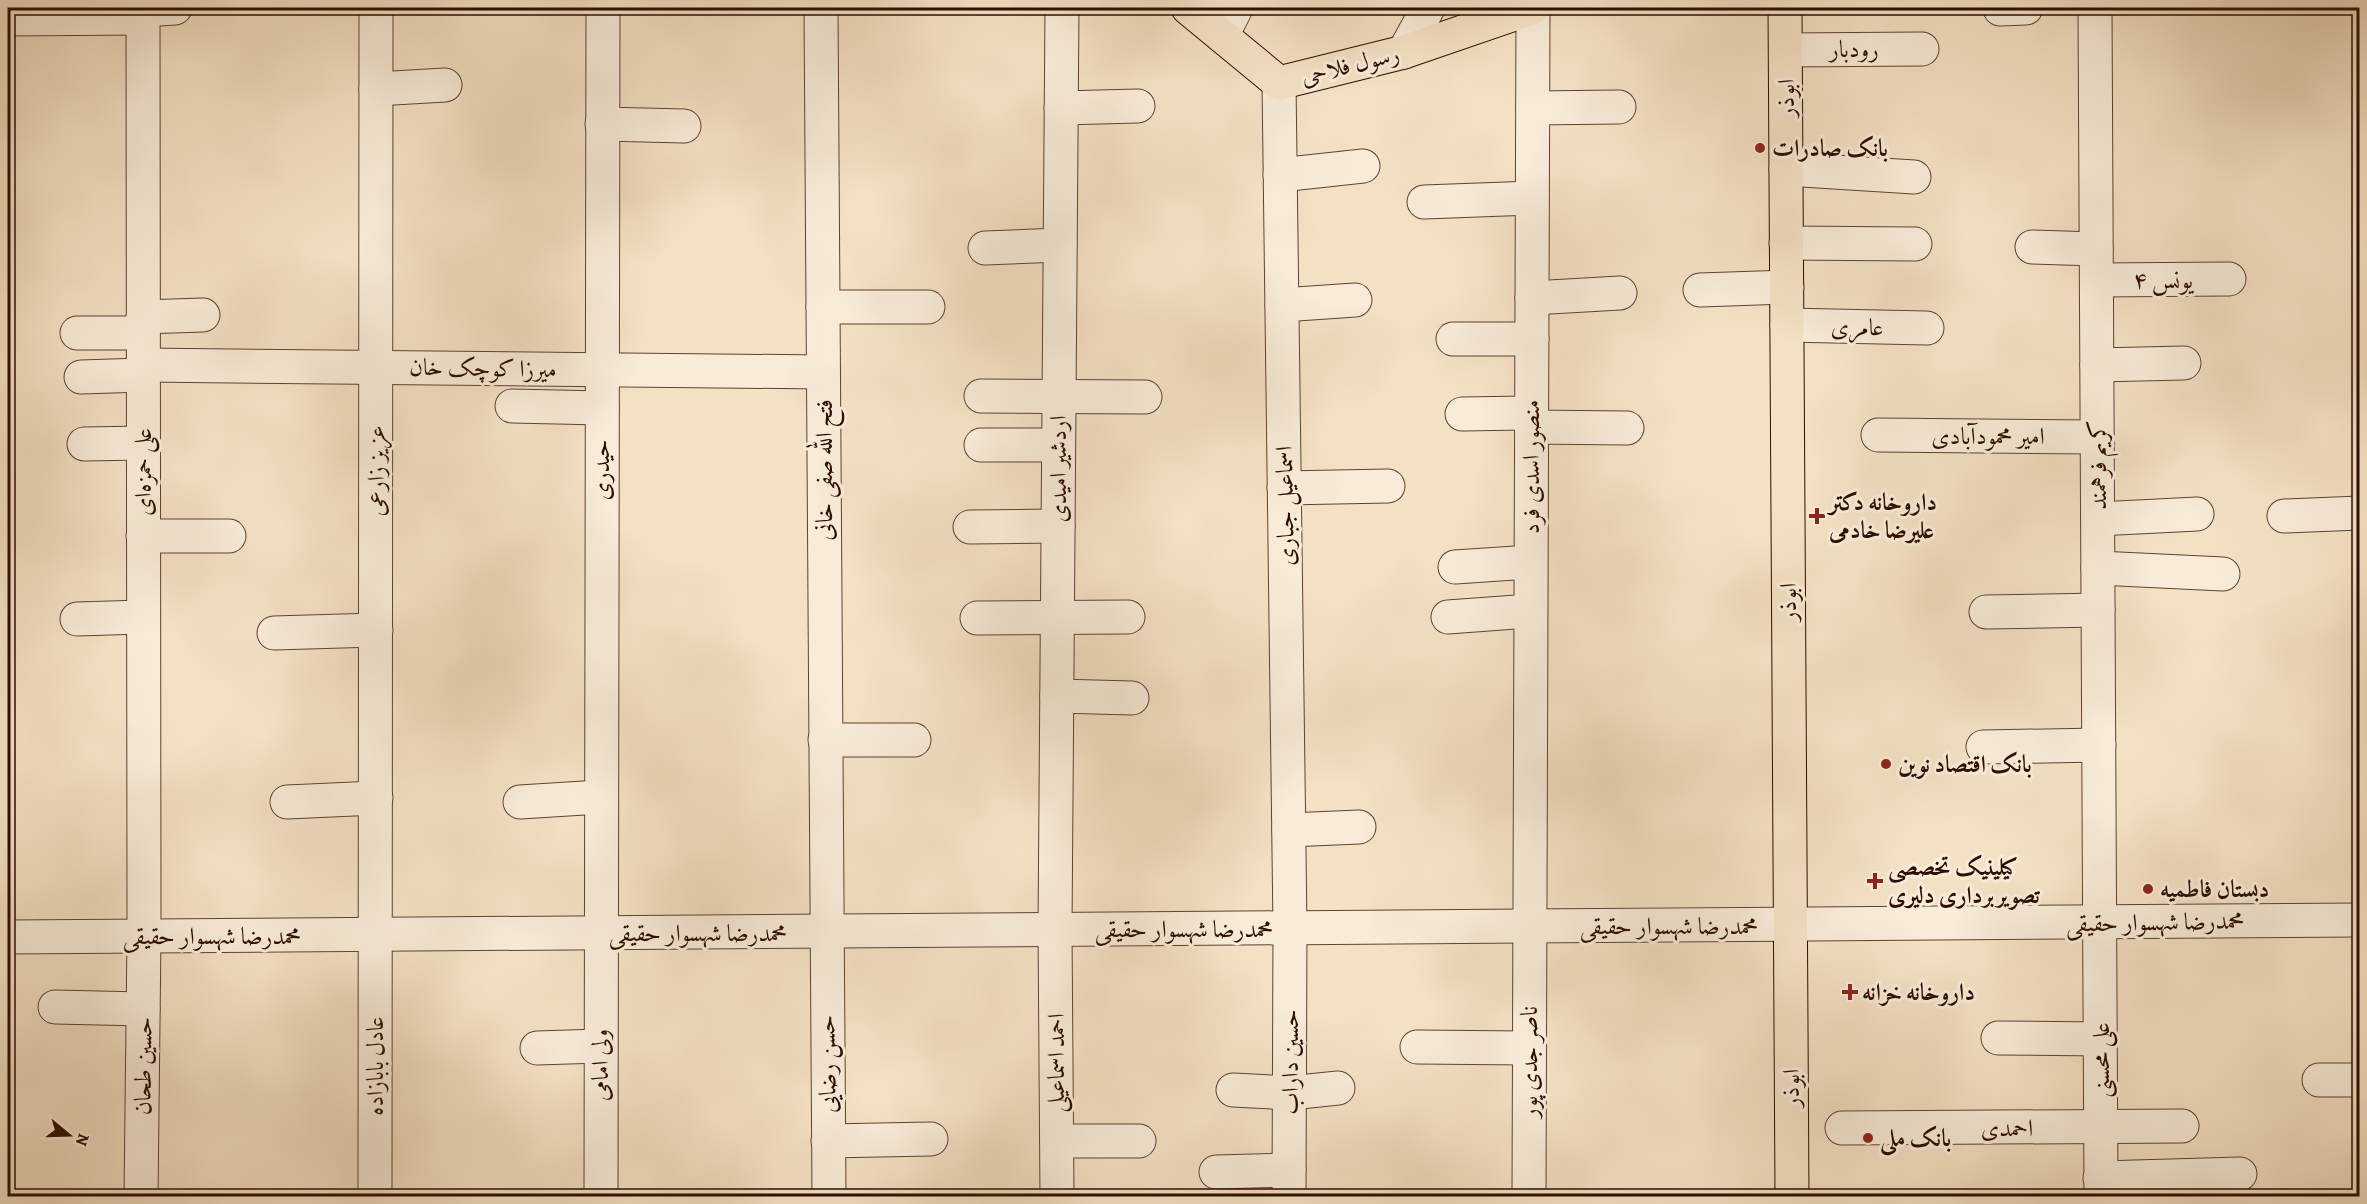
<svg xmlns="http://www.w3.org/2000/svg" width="2367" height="1204" viewBox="0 0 2367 1204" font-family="Alegreya,Amiri,serif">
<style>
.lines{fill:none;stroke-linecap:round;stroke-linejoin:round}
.minor-casing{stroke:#5f4131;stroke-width:35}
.major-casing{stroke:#2d0c00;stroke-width:35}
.minor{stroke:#f8ecd9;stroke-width:33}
.major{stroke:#f4e1c4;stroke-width:33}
.poi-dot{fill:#8f2418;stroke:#f8ecd9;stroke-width:2}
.labels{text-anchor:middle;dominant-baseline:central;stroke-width:6;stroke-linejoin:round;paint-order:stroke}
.street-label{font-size:24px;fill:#2d0c00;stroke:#f8ecd9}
.poi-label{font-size:24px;font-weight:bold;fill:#2d0c00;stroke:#f8ecd9;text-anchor:start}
</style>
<rect width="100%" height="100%" fill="#f4e1c4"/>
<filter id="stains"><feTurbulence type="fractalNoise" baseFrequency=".00333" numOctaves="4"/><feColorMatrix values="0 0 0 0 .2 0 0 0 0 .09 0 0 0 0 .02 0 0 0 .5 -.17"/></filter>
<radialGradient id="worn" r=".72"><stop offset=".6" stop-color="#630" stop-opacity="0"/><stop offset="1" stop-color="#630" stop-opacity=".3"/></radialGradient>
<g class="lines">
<g class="minor-casing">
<g id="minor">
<path d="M821 8 829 1196"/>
<path d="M2095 8 2101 1196"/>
<path d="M2000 9 2026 8"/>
<path d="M143 10 175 8"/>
<path d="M8 19 143 18"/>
<path d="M1222 36 1236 8"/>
<path d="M1786 50 1922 49"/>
<path d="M1404 52 1428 8"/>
<path d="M1279 83 1290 928 1289 1196"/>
<path d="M376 89 445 85"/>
<path d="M1061 108 1138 106"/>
<path d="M1533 108 1619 107"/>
<path d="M602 124 684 126"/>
<path d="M1786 169 1914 177"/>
<path d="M1280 175 1363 166"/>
<path d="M1424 202 1532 198"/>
<path d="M1786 243 1915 244"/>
<path d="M2032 247 2096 249"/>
<path d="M985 248 1060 245"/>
<path d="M2097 280 2229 279"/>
<path d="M1700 290 1787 287"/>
<path d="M1532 298 1620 293"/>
<path d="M1282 305 1355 300"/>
<path d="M823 307H928"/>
<path d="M143 317 203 315"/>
<path d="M1787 325 1927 328"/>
<path d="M77 333H143"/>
<path d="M1453 339H1532"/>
<path d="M143 365 823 372"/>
<path d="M2097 365 2184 363"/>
<path d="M81 377 143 375"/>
<path d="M981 396 1145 397"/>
<path d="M512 406 602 408"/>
<path d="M1462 414 1531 413"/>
<path d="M1531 427 1627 428"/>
<path d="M1878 435 2097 437"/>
<path d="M84 444 143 443"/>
<path d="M981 445H1058"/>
<path d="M1284 488 1388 486"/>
<path d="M2284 516 2360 513"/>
<path d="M2098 519 2197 514"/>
<path d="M970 527 1058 526"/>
<path d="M143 536H229"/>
<path d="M1455 567 1530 562"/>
<path d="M2098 568 2223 574"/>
<path d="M1986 612 2098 610"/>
<path d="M1448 617 1530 611"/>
<path d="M977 618 1128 617"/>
<path d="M77 619 143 617"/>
<path d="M274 633 376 630"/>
<path d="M1057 696 1132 698"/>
<path d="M825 740H914"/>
<path d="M1983 747 2099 745"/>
<path d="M287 802 376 798"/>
<path d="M520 802 600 797"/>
<path d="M1289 830 1359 827"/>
<path d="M8 937 2360 920"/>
<path d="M55 1007 143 1009"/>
<path d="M1998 1038 2101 1039"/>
<path d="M1417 1047 1529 1048"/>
<path d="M537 1048 600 1046"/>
<path d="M2319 1080H2360"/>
<path d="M1233 1090 1290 1093 1338 1088"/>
<path d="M1842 1128 2182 1126"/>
<path d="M828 1141 931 1139"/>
<path d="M1057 1141H1139"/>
<path d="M1216 1172 1289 1170"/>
<path d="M2100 1178 2240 1174"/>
<path d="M141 1196 144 936 143 8"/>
<path d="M375 1196 376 8"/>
<path d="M601 1196 603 8"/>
<path d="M1057 1196 1055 930 1062 8"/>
<path d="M1529 1196 1533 8"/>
</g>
</g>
<g class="major-casing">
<g id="major">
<path d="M1188 8 1279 83 1404 52 1532 8"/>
<path d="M1785 8 1792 1196"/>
</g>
</g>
<use href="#minor" class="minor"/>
<use href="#major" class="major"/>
</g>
<g class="poi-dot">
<circle cx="1760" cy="148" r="6"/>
<path d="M1814 507h6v6h6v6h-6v6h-6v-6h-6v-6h6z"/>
<circle cx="1886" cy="764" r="6"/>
<path d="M1872 872h6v6h6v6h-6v6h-6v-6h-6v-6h6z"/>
<circle cx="2148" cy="889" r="6"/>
<path d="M1847 983h6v6h6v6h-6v6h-6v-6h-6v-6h6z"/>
<circle cx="1868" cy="1138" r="6"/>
</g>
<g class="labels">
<g class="street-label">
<text x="1854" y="49">رودبار</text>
<text transform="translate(1350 65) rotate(-14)">رسول فلاحی</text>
<text transform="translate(1786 98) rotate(-90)">ابوذر</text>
<text x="2163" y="280">یونس ۴</text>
<text transform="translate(1857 327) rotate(1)">عامری</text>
<text transform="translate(483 368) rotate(1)">میرزا کوچک خان</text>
<text x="1988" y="436">امیر محمودآبادی</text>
<text transform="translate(2098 465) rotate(-90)">کریم فرهمند</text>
<text transform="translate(1531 467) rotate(-90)">منصور اسدی فرد</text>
<text transform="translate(1058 469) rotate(-90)">اردشیر امیدی</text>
<text transform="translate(601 470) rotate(-90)">حیدری</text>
<text transform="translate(824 470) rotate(-90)">فتح الله صفی خانی</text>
<text transform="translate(376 471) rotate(-90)">عزیز زارعی</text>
<text transform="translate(143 472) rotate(-90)">علی حمزه‌ای</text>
<text transform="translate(1285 506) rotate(-91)">اسماعیل جباری</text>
<text transform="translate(1788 602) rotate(-90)">ابوذر</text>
<text transform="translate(2155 922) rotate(-1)">محمدرضا شهسوار حقیقی</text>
<text x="1669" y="926">محمدرضا شهسوار حقیقی</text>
<text x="1184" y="929">محمدرضا شهسوار حقیقی</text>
<text x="698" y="933">محمدرضا شهسوار حقیقی</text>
<text x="212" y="936">محمدرضا شهسوار حقیقی</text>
<text transform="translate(2101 1060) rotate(-90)">علی محسنی</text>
<text transform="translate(1290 1062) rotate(-90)">حسین داراب</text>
<text transform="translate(1529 1062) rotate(-90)">ناصر جدی پور</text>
<text transform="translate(1056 1063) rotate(-90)">احمد اسماعیلی</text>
<text transform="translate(827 1064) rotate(-91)">حسن رضایی</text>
<text transform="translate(600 1065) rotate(-90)">ولی امامی</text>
<text transform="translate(143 1066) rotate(-89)">حسین طحان</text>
<text transform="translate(375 1066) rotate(-90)">عادل بابازاده</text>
<text transform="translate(1791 1088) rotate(-90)">ابوذر</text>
<text x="2007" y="1128">احمدی</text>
</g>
<g class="poi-label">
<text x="1772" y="148">بانک صادرات</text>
<text x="1829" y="502">داروخانه دکتر<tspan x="1829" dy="28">علیرضا خادمی</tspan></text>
<text x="1898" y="764">بانک اقتصاد نوین</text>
<text x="1888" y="867">کیلینیک تخصصی<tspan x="1888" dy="28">تصویربرداری دلیری</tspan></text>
<text x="2160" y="889">دبستان فاطمیه</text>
<text x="1862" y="992">داروخانه خزانه</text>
<text x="1880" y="1138">بانک ملی</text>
</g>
</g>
<rect width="2367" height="1204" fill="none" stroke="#f4e1c4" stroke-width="30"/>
<rect x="9" y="9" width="2349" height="1186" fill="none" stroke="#2d0c00" stroke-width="3"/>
<rect x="15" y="15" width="2337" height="1174" fill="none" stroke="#2d0c00" stroke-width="1.5"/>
<g transform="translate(69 1135) rotate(109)" stroke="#f8ecd9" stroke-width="4.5" paint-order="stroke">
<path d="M0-4.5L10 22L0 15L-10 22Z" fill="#2d0c00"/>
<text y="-9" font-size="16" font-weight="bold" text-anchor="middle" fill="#2d0c00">N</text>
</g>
<rect width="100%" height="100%" filter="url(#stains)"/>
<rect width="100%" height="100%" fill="url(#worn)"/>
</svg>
